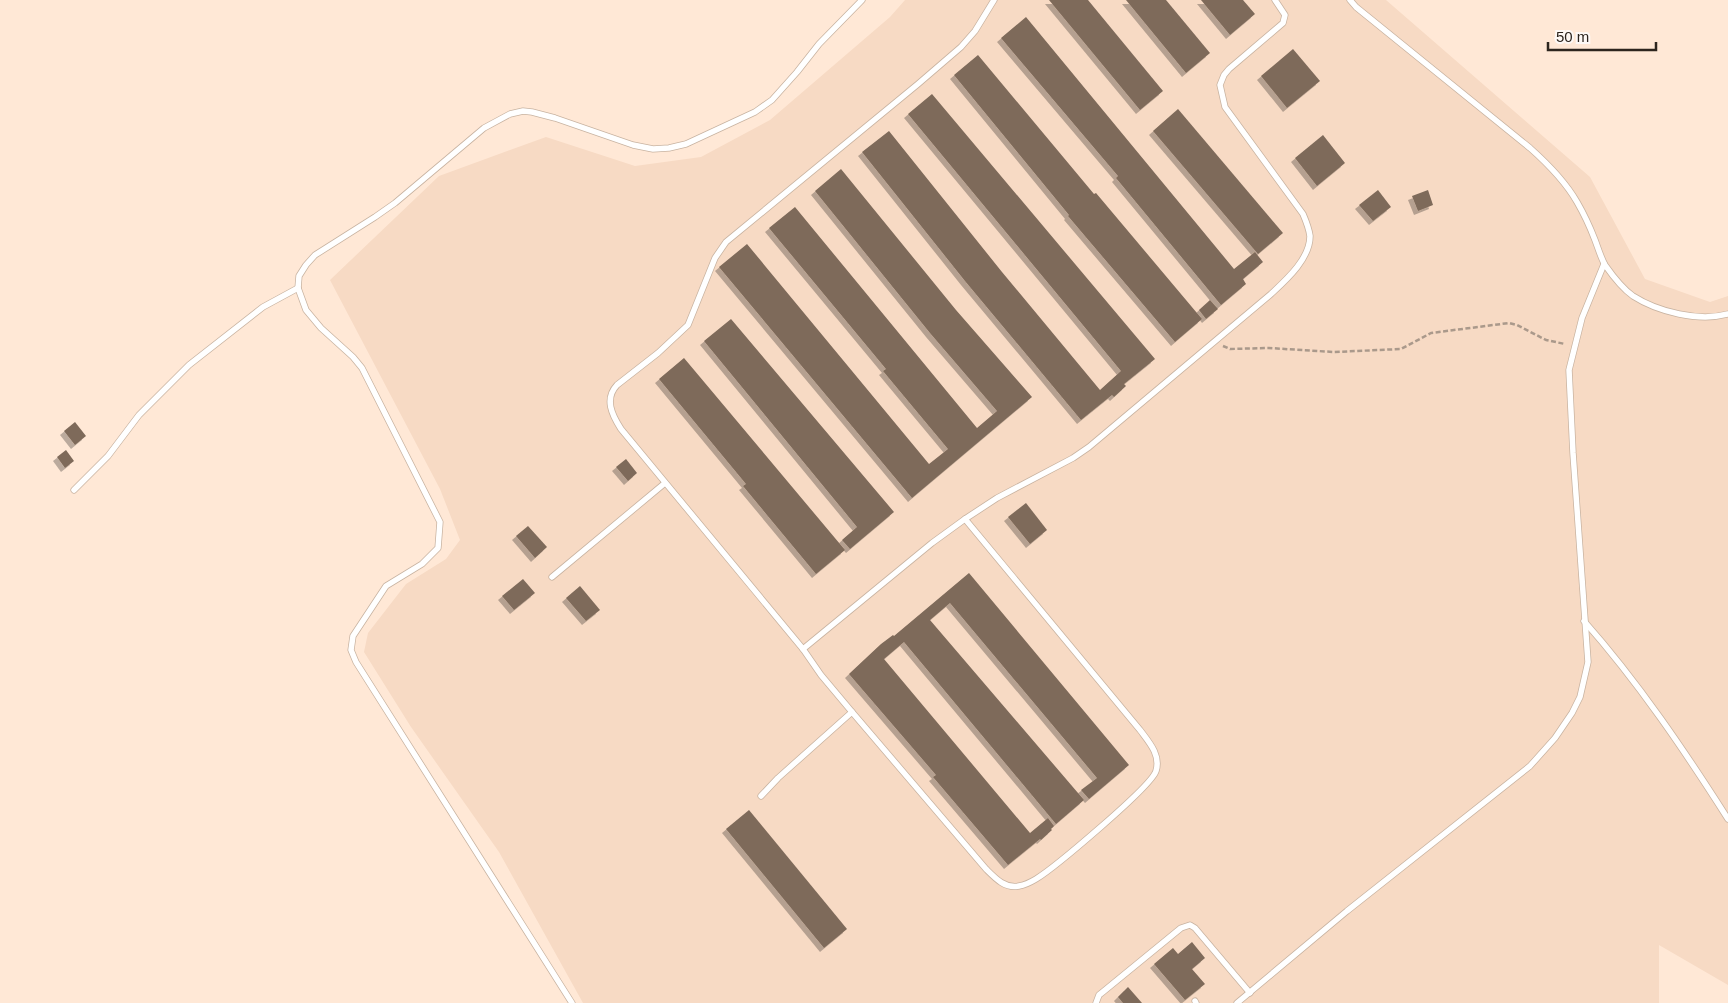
<svg xmlns="http://www.w3.org/2000/svg" width="1728" height="1003" viewBox="0 0 1728 1003" font-family="Arial,sans-serif">
<style>
.built{fill:#f7dac4}
.building{fill:#7e6a5a;filter:url(#shadow)}
.lines{fill:none;stroke-linecap:round;stroke-linejoin:round}
.lane-casing{stroke:#c8b3a1;stroke-width:7}
.path{stroke:#aa998b;stroke-width:2.5;stroke-dasharray:5 2.5;stroke-linecap:butt}
.lane{stroke:#fff;stroke-width:5.5}
</style>
<defs>
<filter id="shadow"><feDropShadow dx="-4" dy="4" stdDeviation="0" flood-color="#0004"/></filter>
</defs>
<rect width="100%" height="100%" fill="#ffe8d6"/>
<path class="built" d="M905 0H1386L1590 177 1645 279 1710 302 1728 296V985L1659 945V1003H583L499 852 411 727 364 652 368 633 406 584 446 559 460 540 440 489 330 280 439 176 546 137 635 166 701 157 770 120 890 17Z"/>
<g class="building">
<path d="M1049 0H1088L1163 91 1140 110Z"/>
<path d="M1126 0H1166L1210 53 1186 73Z"/>
<path d="M1201 0H1243L1255 14 1230 35Z"/>
<path d="M1026 17 1234 269 1255 252 1263 262 1243 279 1246 284 1221 305 1116 178 1118 176 1001 38Z"/>
<path d="M1293 49 1320 81 1287 108 1261 76Z"/>
<path d="M978 55 1094 194 1096 193 1202 319 1175 342 1068 216 1069 215 954 75Z"/>
<path d="M932 94 1155 359 1124 384 1126 386 1114 397 1112 395 1081 420 965 281 862 152 889 131 1002 272 1100 390 1121 371 908 114Z"/>
<path d="M1178 109 1283 233 1258 254 1153 131Z"/>
<path d="M1323 135 1345 163 1317 186 1295 158Z"/>
<path d="M841 169 956 310 1032 397 912 498 719 267 747 244 929 464 948 449 883 371 886 369 769 228 795 207 977 428 997 411 930 333 815 191Z"/>
<path d="M1378 190 1391 207 1373 221 1359 205Z"/>
<path d="M1428 190 1433 205 1418 211 1412 196Z"/>
<path d="M1210 300 1218 309 1206 319 1199 310Z"/>
<path d="M731 319 894 512 850 549 842 540 857 527 704 341Z"/>
<path d="M684 358 845 550 816 574 743 486 746 484 659 379Z"/>
<path d="M75 422 86 436 75 445 64 431Z"/>
<path d="M66 450 74 461 65 468 57 457Z"/>
<path d="M626 459 637 473 628 481 616 467Z"/>
<path d="M1026 503 1047 530 1030 544 1008 517Z"/>
<path d="M528 526 547 547 535 558 516 536Z"/>
<path d="M969 573 1129 765 1089 799 1081 790 1097 778 950 603 930 620 1084 800 1056 824 904 642 884 659 1030 833 1048 818 1054 826 1051 829 1052 830 1041 840 1040 839 1008 865 933 777 936 775 849 674 881 644 893 635 894 636Z"/>
<path d="M523 579 535 593 514 610 502 596Z"/>
<path d="M580 586 600 610 586 621 566 598Z"/>
<path d="M749 810 847 929 824 948 726 829Z"/>
<path d="M1192 942 1205 958 1192 969 1205 984 1185 1000 1154 964 1173 948 1178 954Z"/>
<path d="M1128 987 1142 1003H1123L1118 997Z"/>
</g>
<g class="lines">
<g class="lane-casing">
<g id="lane">
<path d="M1350 0 1356 7 1530 148C1548 164 1565 181 1577 202 1584 214 1590 227 1595 240 1598 248 1601 258 1605 265 1612 275 1623 289 1633 296 1658 312 1699 322 1728 314"/>
<path d="M74 490 108 456 139 415 189 365 263 307 298 288"/>
<path d="M965 519 1140 730C1149 742 1161 755 1156 771 1151 787 1054 868 1036 879 1031 882 1025 885 1019 886 1005 889 995 878 986 869L852 712 821 675 803 649 621 429C612 415 604 399 617 385L658 353 688 325 715 258 726 242 918 84 961 47 975 31 994 0"/>
<path d="M552 577 665 483"/>
<path d="M1584 621C1638 682 1684 750 1728 819"/>
<path d="M803 649 932 543 965 519 997 498 1073 458 1089 447 1271 294C1286 280 1310 259 1310 236 1309 229 1306 221 1303 214L1225 107 1220 85 1224 75 1229 69 1283 23 1285 15 1275 0"/>
<path d="M761 796 778 778 852 712"/>
<path d="M1195 1001 1196 1003"/>
<path d="M572 1003 356 662 351 650 353 636 386 586 422 564 438 548 440 522 362 368 353 357 321 328 306 310 298 288 299 276 306 265 315 255 375 217 395 203 484 128 510 114 523 111 532 112 555 118 633 145 653 149 669 148 686 144 755 112 772 100 797 72 819 44 862 0"/>
<path d="M1096 1003 1099 995 1104 991 1181 928 1190 925 1195 928 1250 993"/>
<path d="M1237 1003 1347 911 1530 766 1555 738 1572 713 1580 697 1588 662 1573 453 1569 370 1582 318 1604 264"/>
</g>
</g>
<path class="path" d="M1223 346 1230 349 1269 348 1334 352 1401 349 1431 333 1509 323 1517 325 1546 340 1565 344"/>
<use href="#lane" class="lane"/>
</g>
<path d="M1548 42v8h108v-8" fill="none" stroke="#2d251e" stroke-width="2.5"/>
<text x="1556" y="42" font-size="15" fill="#2d251e" stroke="#fef9f6" stroke-width="4" paint-order="stroke">50 m</text>
</svg>
